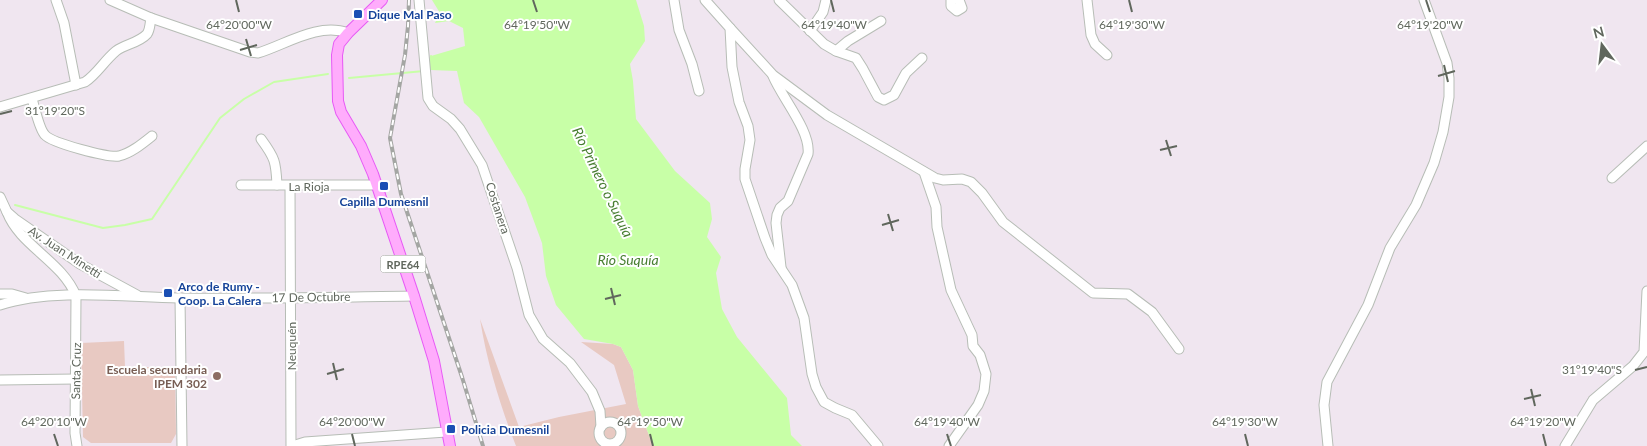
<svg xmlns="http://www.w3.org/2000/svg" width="1647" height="446" viewBox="0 0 1647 446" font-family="Lato,sans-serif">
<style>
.green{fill:#e8c9c2}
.water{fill:#c8ffa7}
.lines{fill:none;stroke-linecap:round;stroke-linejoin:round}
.stream{stroke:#c8ffa7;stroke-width:2}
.minor-casing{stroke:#b7bdb6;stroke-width:11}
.major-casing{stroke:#e75af5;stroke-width:12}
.minor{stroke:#fff;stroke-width:9}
.major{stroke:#ffacfc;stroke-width:10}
.rail-casing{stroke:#a4a6a3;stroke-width:4}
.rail{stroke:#fff;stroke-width:2;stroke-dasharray:5.5;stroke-linecap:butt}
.ticks{fill:none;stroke:#60675d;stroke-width:2}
.transit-dot{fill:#1a4fb4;stroke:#fff;stroke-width:2}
.education-dot{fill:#8d6e63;stroke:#fff;stroke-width:2}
.labels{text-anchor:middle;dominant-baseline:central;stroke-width:4;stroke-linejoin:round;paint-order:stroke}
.shield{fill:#fff;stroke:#90958e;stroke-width:1}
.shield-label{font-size:11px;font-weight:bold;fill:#60675d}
.transit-label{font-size:12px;font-weight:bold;fill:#164399;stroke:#fff;text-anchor:start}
.street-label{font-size:12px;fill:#60675d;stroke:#fff}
.education-label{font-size:12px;font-weight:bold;fill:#785e54;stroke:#fff;text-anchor:end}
.water-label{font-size:14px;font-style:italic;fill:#477e30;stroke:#fff}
.ticks-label{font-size:12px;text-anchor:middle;fill:#60675d;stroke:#fff;stroke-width:4;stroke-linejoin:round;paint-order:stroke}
</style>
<rect width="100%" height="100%" fill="#f0e6f0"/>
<g class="green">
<path d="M480 319 519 427 559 417 626 404 614 365 581 342 613 344 621 347 633 370 638 406 653 446H516C500 405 487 363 480 319Z"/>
<path d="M124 341 125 367H175L176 434 171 443H91L83 437 81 343Z"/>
</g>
<path class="water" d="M432 0H636L644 26 645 41 630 64 633 81 636 119 675 171 710 203 712 219 707 237 721 257 716 273 722 309 737 337 787 398 791 435 802 446H653L638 406 633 370 621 347 613 344 584 339 556 305 546 276 542 243 525 197 479 117 464 103 457 71 430 70 431 56 465 46 463 28 449 21 435 23 440 13Z"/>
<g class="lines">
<g class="stream">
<path d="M430 67 431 56"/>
<path d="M349 78 424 71"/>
<path d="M15 205 103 228 125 225 152 219 220 118 244 99 274 82 328 74"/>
</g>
<g class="minor-casing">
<g id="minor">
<path d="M56 0 64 23 76 85"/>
<path d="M110 0 151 18 250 52 258 53C285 45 318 22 348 33"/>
<path d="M419 0 428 98 433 106 451 119 460 129 482 165 517 268 529 315 543 339 570 363 592 392 600 411 601 427"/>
<path d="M674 0 679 30 692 64 699 91"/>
<path d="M705 0 730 28 732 67 739 102 748 126 750 140 745 169V179L765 238 772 255 792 285 804 318 812 374 816 387 824 402 835 408 852 415 878 446"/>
<path d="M779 0 824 44 836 51 856 58 863 69 878 97 884 100 894 95 906 73 922 58"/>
<path d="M951 0V6L957 11 962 8 959 0"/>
<path d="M1087 0 1091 35 1095 44 1107 55"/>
<path d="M730 28 773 75 827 115 935 178 943 180 962 179 971 182 982 193 1003 222 1093 293 1128 294 1152 312 1179 349"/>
<path d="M810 31 823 12 826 0"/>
<path d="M836 51 848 41 881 21"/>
<path d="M773 76C782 98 811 131 808 154L788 201 780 208 777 215 776 223 781 267"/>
<path d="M32 99C35 108 39 129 45 135 52 143 108 158 119 156 131 153 142 144 152 136"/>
<path d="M0 107 85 82C97 74 104 61 116 51 125 44 139 43 147 34 150 30 150 23 151 18"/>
<path d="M261 139C275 158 276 162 277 185"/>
<path d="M924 172 936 207 937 227 951 290 972 335 973 346 980 355 986 374 984 391 978 405 949 446"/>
<path d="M1612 178 1647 146"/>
<path d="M241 185H377"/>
<path d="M290 186 291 446"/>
<path d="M0 197 7 212 15 219 80 264 137 295"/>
<path d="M7 212C20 246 62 261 76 296L75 433 77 446"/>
<path d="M0 294H12L26 298"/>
<path d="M180 298 182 446"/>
<path d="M0 305C51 288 124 297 178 298 256 299 335 297 414 296"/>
<path d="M0 380 76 379"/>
<circle cx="610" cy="433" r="11"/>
<path d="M292 446 305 442 446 432"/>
<path d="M1328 446 1324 405 1327 382 1368 305 1390 248 1416 205 1434 163 1443 132 1449 97V78L1447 63 1424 0"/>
<path d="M1565 446 1593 400 1633 366 1644 352 1647 291"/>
</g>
</g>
<g class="major-casing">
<path id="major" d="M382 0 348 33 339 44 337 55 338 101 341 112 361 146 373 174 414 296 434 361 450 446"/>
</g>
<use href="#minor" class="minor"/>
<use href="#major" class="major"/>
<g class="rail-casing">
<path id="rail" d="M409 0 408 26 405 55 390 138 401 194 462 377 483 446"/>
</g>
<use href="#rail" class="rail"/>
</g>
<path class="ticks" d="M236 0 239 12M533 0 537 12M831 0 834 12M1129 0 1132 12M1426 0 1430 12M246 39 251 56M240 50 257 45M1444 65 1448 82M1438 76 1455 71M0 114 12 111M1166 140 1171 156M1160 150 1177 146M888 214 893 231M882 225 899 220M611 288 615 305M605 299 621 295M333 363 337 380M1635 370 1647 367M327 374 344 369M1531 389 1535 406M1524 399 1541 395M54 434 58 446M352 434 355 446M650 434 653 446M947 434 951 446M1245 434 1248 446M1543 434 1546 446"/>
<g class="transit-dot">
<rect x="353" y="9" width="10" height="10" rx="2.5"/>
<rect x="379" y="181" width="10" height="10" rx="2.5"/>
<rect x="163" y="288" width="10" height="10" rx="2.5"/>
<rect x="446" y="424" width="10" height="10" rx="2.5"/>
</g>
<circle class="education-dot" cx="217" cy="376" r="5"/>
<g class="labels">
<rect class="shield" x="380.5" y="255.5" width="45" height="17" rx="4"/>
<g class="shield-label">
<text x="403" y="264">RPE64</text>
</g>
<g class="transit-label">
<text x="368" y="14">Dique Mal Paso</text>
<text x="384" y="201" text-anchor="middle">Capilla Dumesnil</text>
<text x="178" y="286">Arco de Rumy -<tspan x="178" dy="14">Coop. La Calera</tspan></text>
<text x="461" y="429">Policia Dumesnil</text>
</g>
<g class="street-label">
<text x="309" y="186">La Rioja</text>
<text transform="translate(498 208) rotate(72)">Costanera</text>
<text transform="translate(65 252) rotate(33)">Av. Juan Minetti</text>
<text transform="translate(311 297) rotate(-1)">17 De Octubre</text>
<text transform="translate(291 346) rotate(-90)">Neuquén</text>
<text transform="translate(76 371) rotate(-89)">Santa Cruz</text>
</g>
<g class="education-label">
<text x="207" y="369">Escuela secundaria<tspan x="207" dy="14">IPEM 302</tspan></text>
</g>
<g class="water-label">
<text transform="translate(603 182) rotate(64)">Río Primero o Suquía</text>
<text x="628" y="259">Río Suquía</text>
</g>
</g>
<g class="ticks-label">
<text x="239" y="29">64°20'00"W</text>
<text x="537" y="29">64°19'50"W</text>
<text x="834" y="29">64°19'40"W</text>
<text x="1132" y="29">64°19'30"W</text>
<text x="1430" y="29">64°19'20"W</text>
<text x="55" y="115">31°19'20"S</text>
<text x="1592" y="374">31°19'40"S</text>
<text x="54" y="426">64°20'10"W</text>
<text x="352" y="426">64°20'00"W</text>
<text x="650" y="426">64°19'50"W</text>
<text x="947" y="426">64°19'40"W</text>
<text x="1245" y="426">64°19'30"W</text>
<text x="1543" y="426">64°19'20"W</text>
</g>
<g transform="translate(1602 45) rotate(345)" stroke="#ffffff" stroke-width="4" paint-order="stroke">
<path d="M0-4L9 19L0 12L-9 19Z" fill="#60675d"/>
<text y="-8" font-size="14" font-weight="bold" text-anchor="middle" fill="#60675d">N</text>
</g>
</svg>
